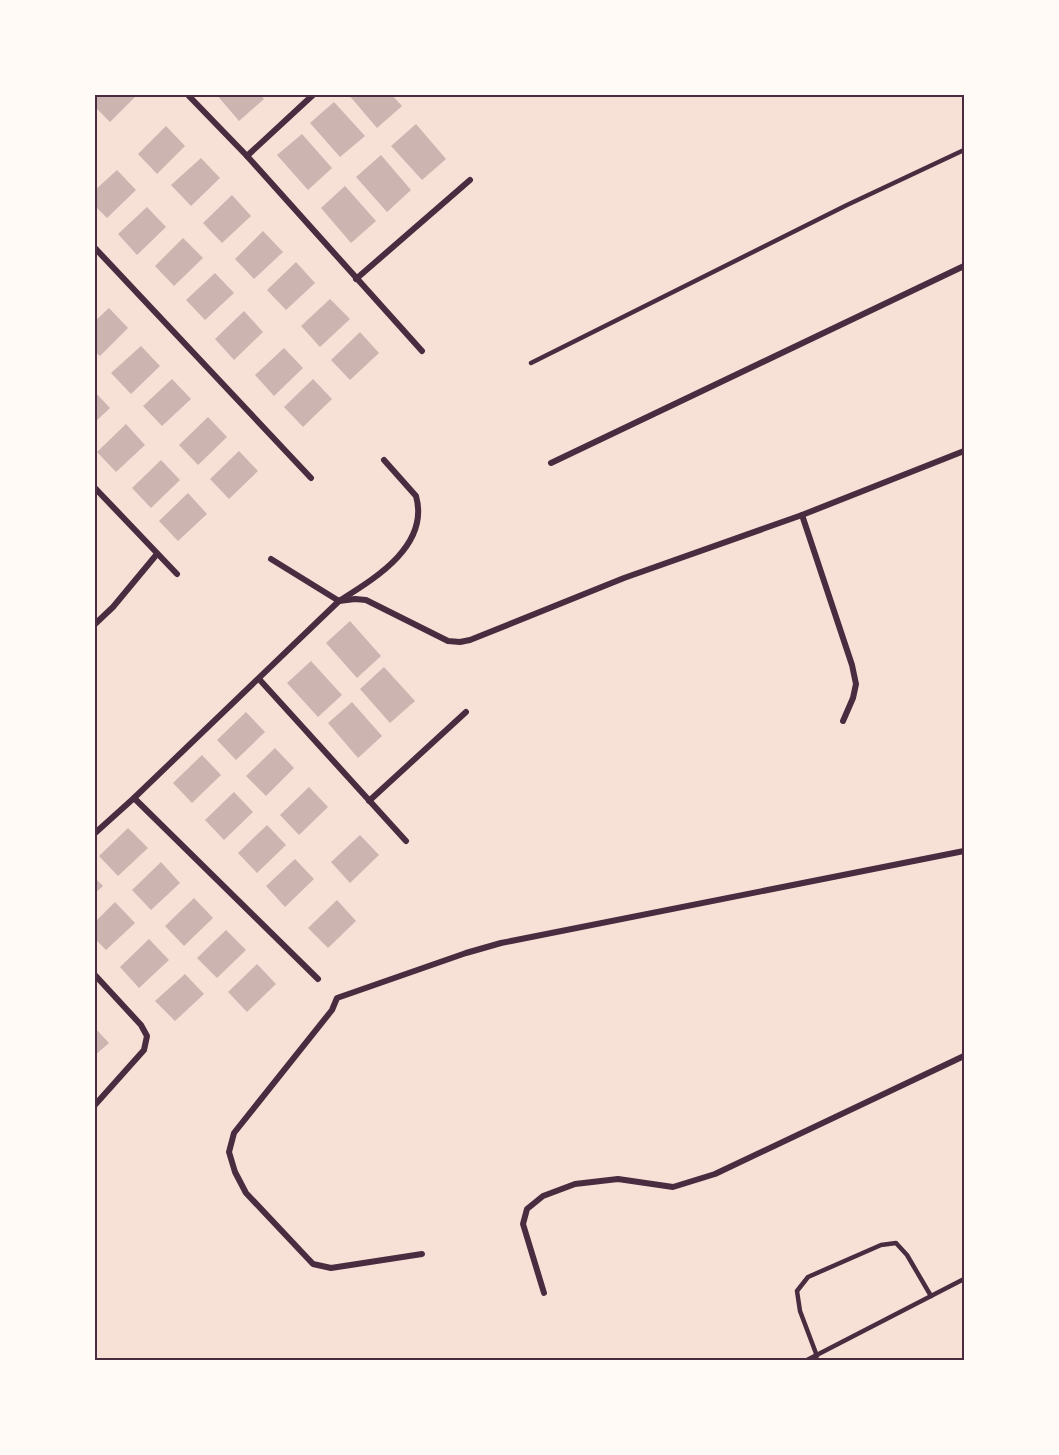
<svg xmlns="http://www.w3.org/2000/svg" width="1059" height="1455" viewBox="0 0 1059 1455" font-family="Montserrat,sans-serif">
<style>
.building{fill:#ccb4b1}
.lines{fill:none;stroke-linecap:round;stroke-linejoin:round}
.service{stroke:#4a2c40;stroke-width:4.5}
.minor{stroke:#4a2c40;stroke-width:6}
.neatline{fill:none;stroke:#4a2c40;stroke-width:2}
</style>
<rect width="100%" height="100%" fill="#f7e1d7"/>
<g class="building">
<path d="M97 94H138L110 122 94 106V97Z"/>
<path d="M216 94H260L264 99 239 121Z"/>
<path d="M348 94H391L402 106 377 128Z"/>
<path d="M334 102 365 136 340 157 310 123Z"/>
<path d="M416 124 446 159 422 180 391 146Z"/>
<path d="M166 126 185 146 157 174 138 154Z"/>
<path d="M302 134 332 168 308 190 277 155Z"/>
<path d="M381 155 411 190 387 212 356 177Z"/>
<path d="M201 158 220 178 191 206 171 185Z"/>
<path d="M117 170 136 190 107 218 94 205V191Z"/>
<path d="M345 186 376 221 351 243 321 208Z"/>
<path d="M232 195 251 216 222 243 203 223Z"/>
<path d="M147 207 166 227 137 255 118 234Z"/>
<path d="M263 231 283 252 254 279 235 259Z"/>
<path d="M183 238 203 258 174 286 155 266Z"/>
<path d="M296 262 315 283 286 310 267 290Z"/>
<path d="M215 273 234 293 205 320 186 300Z"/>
<path d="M330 299 350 319 320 347 301 326Z"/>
<path d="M109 308 128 328 100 356 94 351V322Z"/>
<path d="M244 311 263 332 234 360 215 339Z"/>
<path d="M360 332 379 353 350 380 331 360Z"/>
<path d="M141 346 160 366 131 394 111 373Z"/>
<path d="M284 348 303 368 274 396 255 375Z"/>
<path d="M172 379 191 399 162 426 143 406Z"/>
<path d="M313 379 332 399 303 427 284 407Z"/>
<path d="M94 391 110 408 94 423Z"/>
<path d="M208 417 227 437 198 465 179 445Z"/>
<path d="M126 424 145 445 116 472 97 452Z"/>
<path d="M239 451 258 471 229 499 210 479Z"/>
<path d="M161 460 180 480 151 508 132 488Z"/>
<path d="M188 493 207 514 178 541 159 521Z"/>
<path d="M350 621 381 656 357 678 326 643Z"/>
<path d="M311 661 342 695 318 717 287 683Z"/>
<path d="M384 667 415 701 390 723 360 689Z"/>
<path d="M352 702 382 736 358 758 328 723Z"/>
<path d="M246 712 265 732 236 760 217 740Z"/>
<path d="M275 748 294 768 266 796 246 776Z"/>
<path d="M202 755 221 775 192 803 173 783Z"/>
<path d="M309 787 328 807 299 835 280 815Z"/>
<path d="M234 792 253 812 224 840 205 820Z"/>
<path d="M267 825 286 845 257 873 238 853Z"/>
<path d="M128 828 148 848 118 876 99 856Z"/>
<path d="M360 835 379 855 350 883 331 862Z"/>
<path d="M295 859 314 879 285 907 266 886Z"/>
<path d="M161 862 180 883 151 910 132 890Z"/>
<path d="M94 877 103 886 94 894Z"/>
<path d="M194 898 213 918 184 946 165 926Z"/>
<path d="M337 900 356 921 328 948 308 928Z"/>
<path d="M115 902 135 923 106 950 94 938V923Z"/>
<path d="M226 930 246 950 217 978 197 958Z"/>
<path d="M149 939 169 960 139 988 120 967Z"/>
<path d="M257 964 276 984 247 1012 228 992Z"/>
<path d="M185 974 204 994 175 1021 155 1001Z"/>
<path d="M94 1027 109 1043 94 1056Z"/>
</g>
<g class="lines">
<g class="service">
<path d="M531 363 847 205 964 150"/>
<path d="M817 1356 800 1311 797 1291 808 1277 881 1245 896 1243 907 1255 931 1296"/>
<path d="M807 1360 964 1279"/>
</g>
<g class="minor">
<path d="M187 94 247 156 422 351"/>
<path d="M247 156 314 94"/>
<path d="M94 247 311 478"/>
<path d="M356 279 470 180"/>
<path d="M551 463 964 266"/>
<path d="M94 487 177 574"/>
<path d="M802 515 852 665 856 684 853 698 843 721"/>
<path d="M271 559 339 601 355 599 366 600 448 641 460 642 470 640 624 578 802 515 964 451"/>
<path d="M94 625 113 607 157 554"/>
<path d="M259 679 406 841"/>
<path d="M134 798 318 979"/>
<path d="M369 801 466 712"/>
<path d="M94 834 134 798 339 601C374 579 430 546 416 496L384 460"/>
<path d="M94 974 141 1025 147 1036 144 1050 94 1106"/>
<path d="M422 1254 331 1268 313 1264 246 1193 235 1172 229 1152 234 1133 332 1010 337 998 466 953 501 943 964 851"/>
<path d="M544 1293 523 1224 527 1209 543 1196 575 1184 618 1179 673 1187 715 1174 964 1056"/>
</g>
</g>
<rect width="1059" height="1455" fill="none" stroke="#fffaf5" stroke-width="192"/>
<rect x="96" y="96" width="867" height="1263" class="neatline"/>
</svg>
